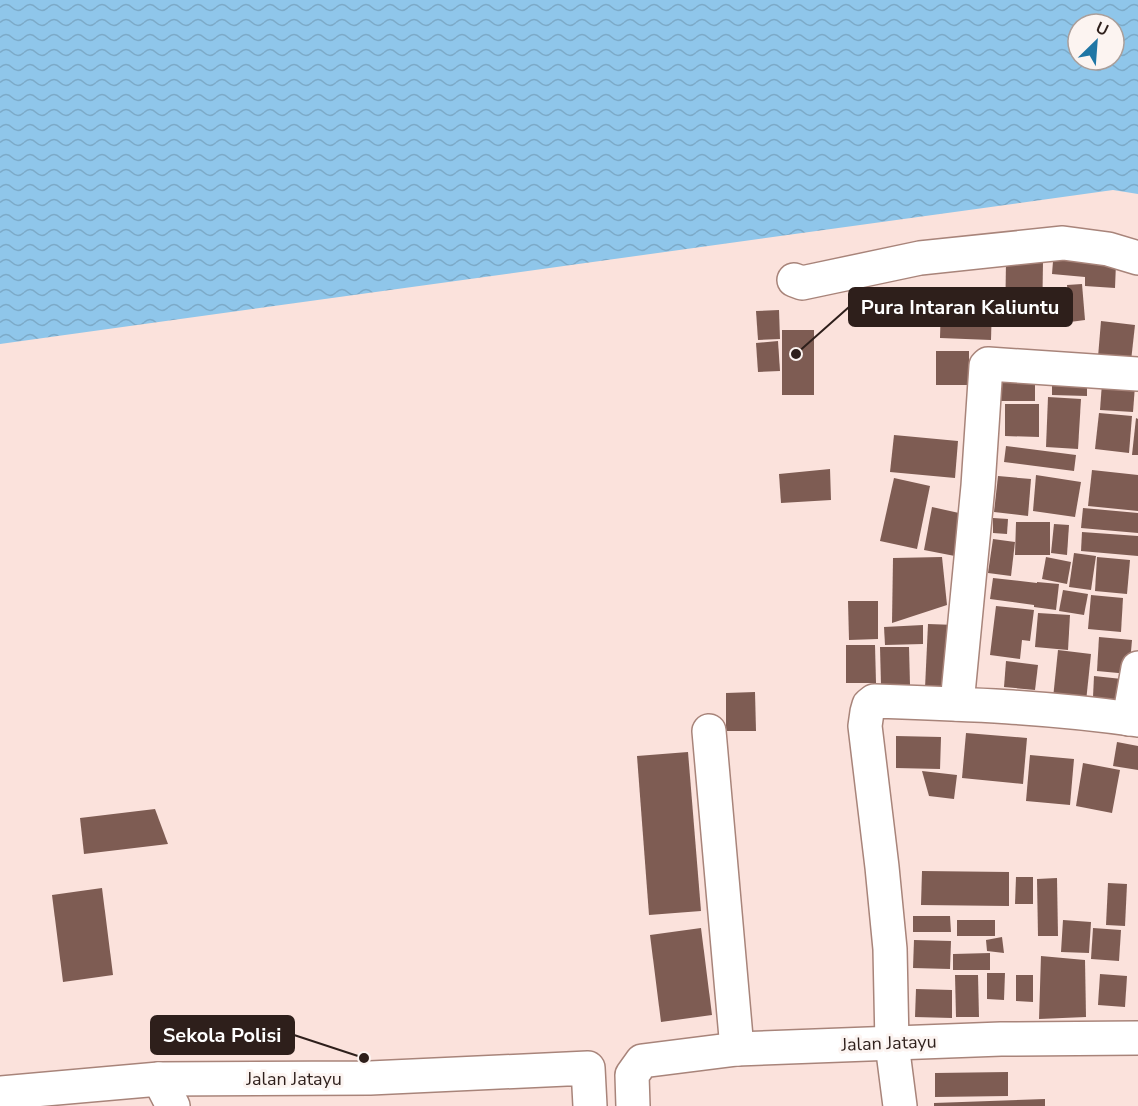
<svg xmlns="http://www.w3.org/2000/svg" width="1138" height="1106" viewBox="0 0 1138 1106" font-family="'Nunito Sans',sans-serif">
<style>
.water{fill:url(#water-waves);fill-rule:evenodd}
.building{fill:#7e5c53}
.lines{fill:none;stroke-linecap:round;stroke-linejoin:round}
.minor-casing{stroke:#a8847a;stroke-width:36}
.minor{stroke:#fff;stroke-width:33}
.labels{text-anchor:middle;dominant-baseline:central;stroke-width:6;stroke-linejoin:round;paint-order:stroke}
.street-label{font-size:18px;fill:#2e1f1b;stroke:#fcf4f1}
.leader{fill:none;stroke:#2e1f1b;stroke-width:2}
.callout-dot{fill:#2e1f1b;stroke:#fcf4f1;stroke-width:2}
.callout{fill:#2e1f1b;stroke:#2e1f1b;stroke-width:2}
.callout-label{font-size:20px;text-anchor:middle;font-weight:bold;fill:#fff}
</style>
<defs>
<pattern id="water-waves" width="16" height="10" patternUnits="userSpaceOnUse" patternTransform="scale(1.5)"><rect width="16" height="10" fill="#8fc6ea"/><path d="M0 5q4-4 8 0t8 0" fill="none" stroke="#7caac8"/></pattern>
</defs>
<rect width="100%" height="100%" fill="#fbe2dc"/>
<path class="water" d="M0 0H1138V194L1113 190 0 344ZM1078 24H1114V60H1078Z"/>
<g class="building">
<path d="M1054 249 1116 263 1115 288 1085 286V277L1052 274Z"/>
<path d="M1006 261H1043L1042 326 1005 325Z"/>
<path d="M1082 284 1085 320 1070 322 1067 285Z"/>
<path d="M941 302 992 303 991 340 940 338Z"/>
<path d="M779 310 780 339 758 340 756 311Z"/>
<path d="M1101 321 1135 325 1131 361 1098 357Z"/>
<rect x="782" y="330" width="32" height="65"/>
<path d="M778 341 780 371 758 372 756 343Z"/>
<rect x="936" y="351" width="33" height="34"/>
<rect x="1001" y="368" width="34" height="33"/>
<path d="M1052 372 1087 373V396L1052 395Z"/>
<path d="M1102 383 1135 386 1133 412 1100 410Z"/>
<path d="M1048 397 1081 399 1078 449 1046 447Z"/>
<path d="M1005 404H1039V437L1005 436Z"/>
<path d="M1099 413 1132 416 1129 453 1095 449Z"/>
<path d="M1136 418 1138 419V455H1132Z"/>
<path d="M894 435 958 441 955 478 890 472Z"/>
<path d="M1006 446 1076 455 1074 471 1004 462Z"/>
<path d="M830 469 831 500 781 503 779 474Z"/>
<path d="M1092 470 1138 475V511L1088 506Z"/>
<path d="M1036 475 1081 482 1075 517 1033 511Z"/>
<path d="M998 476 1031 479 1028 516 994 512Z"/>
<path d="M894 478 930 486 917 549 880 541Z"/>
<path d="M932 507 968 515 960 557 924 550Z"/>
<path d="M1083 508 1138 513V533L1081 528Z"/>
<path d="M993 518 1008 519 1007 534 993 533Z"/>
<path d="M1016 522H1050V555H1015Z"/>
<path d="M1054 524 1069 525 1067 555 1051 553Z"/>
<path d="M1082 532 1138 536V556L1081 551Z"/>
<path d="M993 539 1015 542 1011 576 988 573Z"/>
<path d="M1074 553 1096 556 1091 590 1069 587Z"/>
<path d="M942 557 947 605 892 623 893 558Z"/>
<path d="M1046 557 1071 562 1067 584 1042 579Z"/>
<path d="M1097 557 1130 560 1127 594 1095 591Z"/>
<path d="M993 578 1037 583V582L1059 584 1056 610 1034 607V605L990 599Z"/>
<path d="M1063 590 1088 594 1084 615 1059 611Z"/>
<path d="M1091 595 1123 598 1121 632 1088 629Z"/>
<path d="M848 601H878V639L849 640Z"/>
<path d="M996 606 1034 610 1030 641 1022 640 1020 659 990 655Z"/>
<path d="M1038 613 1070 615 1068 650 1035 647Z"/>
<path d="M928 624 956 625 953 690 925 688Z"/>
<path d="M923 625V644L885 645 884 627Z"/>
<path d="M1099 637 1132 640 1129 674 1097 671Z"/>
<path d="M846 645H875L876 683H846Z"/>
<path d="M880 647H909L910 685H881Z"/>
<path d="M1058 650 1091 654 1085 711 1052 708Z"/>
<path d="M1006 661 1038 665 1035 690 1004 687Z"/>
<path d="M1094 676 1131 680 1130 701 1093 697Z"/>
<path d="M755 692 756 731H726V693Z"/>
<path d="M966 733 1027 738 1023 784 962 778Z"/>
<path d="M896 736 941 737 940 769 896 768Z"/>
<path d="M1117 742 1138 746V770L1113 766Z"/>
<path d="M688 752 701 911 649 915 637 756Z"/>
<path d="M1030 755 1074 759 1070 805 1026 801Z"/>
<path d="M1083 763 1120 770 1112 813 1076 806Z"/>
<path d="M922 771 957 775 954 799 929 796Z"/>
<path d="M155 809 168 844 84 854 80 818Z"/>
<path d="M922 871 1009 872V906L921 905Z"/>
<path d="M1016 877H1033V904H1015Z"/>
<path d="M1057 878 1058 936H1038L1037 879Z"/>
<path d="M1108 883 1127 884 1125 926 1106 925Z"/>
<path d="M102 888 113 975 63 982 52 895Z"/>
<path d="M913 916H950L951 932H913Z"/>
<rect x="957" y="920" width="38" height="16"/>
<path d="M1063 920 1091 922 1089 953 1061 952Z"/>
<path d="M701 928 712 1015 661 1022 650 935Z"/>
<path d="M1093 928 1121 930 1119 961 1091 959Z"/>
<path d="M1002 937 1004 953 987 951 986 940Z"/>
<path d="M914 940 951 941 950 969 913 968Z"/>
<path d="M990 953V970H953V954Z"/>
<path d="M1041 956 1085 960 1086 1017 1039 1019Z"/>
<path d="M987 973H1005L1004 1000 987 999Z"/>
<path d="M1100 974 1127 976 1125 1007 1098 1005Z"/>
<path d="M955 975H978L979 1017H956Z"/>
<path d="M1016 975H1033V1002L1016 1001Z"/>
<path d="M916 989 952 990V1018L915 1017Z"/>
<path d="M1008 1072V1096L935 1097V1073Z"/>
<path d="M1045 1099V1106H934V1103Z"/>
</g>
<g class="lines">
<g class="minor-casing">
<g id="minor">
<path d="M794 280 802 283 920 258 1063 243 1108 249 1138 258"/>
<path d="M957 704 978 486 986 366 988 364 1138 374"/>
<path d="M1129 719 1138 668"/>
<path d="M709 731 737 1049"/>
<path d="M159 1079 173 1106"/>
<path d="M0 1093 159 1079 370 1078 588 1068 590 1106"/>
<path d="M633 1106 632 1075 642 1061 737 1049 1001 1039 1138 1038"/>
<path d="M900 1106 892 1044 890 949 882 867 865 726 867 712 869 705 874 701C962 704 1051 707 1138 720"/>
</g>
</g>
<use href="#minor" class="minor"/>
</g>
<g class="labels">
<g class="street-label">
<text transform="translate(889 1043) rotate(-2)">Jalan Jatayu</text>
<text x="294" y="1079">Jalan Jatayu</text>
</g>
</g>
<path class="leader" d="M796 354L849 307M364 1058L294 1035"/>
<g class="callout-dot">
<circle cx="796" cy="354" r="6"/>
<circle cx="364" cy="1058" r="6"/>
</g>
<g class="callout">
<rect x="849" y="288" width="223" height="38" rx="6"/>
<rect x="151" y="1016" width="143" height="38" rx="6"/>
</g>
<g class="callout-label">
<text x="960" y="314">Pura Intaran Kaliuntu</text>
<text x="222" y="1042">Sekola Polisi</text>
</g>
<g transform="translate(1096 42) rotate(25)"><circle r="28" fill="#fcf4f1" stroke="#aa9f9b" stroke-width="1.5"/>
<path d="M0-4.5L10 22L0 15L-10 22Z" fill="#1f76a5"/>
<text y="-9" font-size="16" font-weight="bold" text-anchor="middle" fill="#2e1f1b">U</text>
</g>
</svg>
